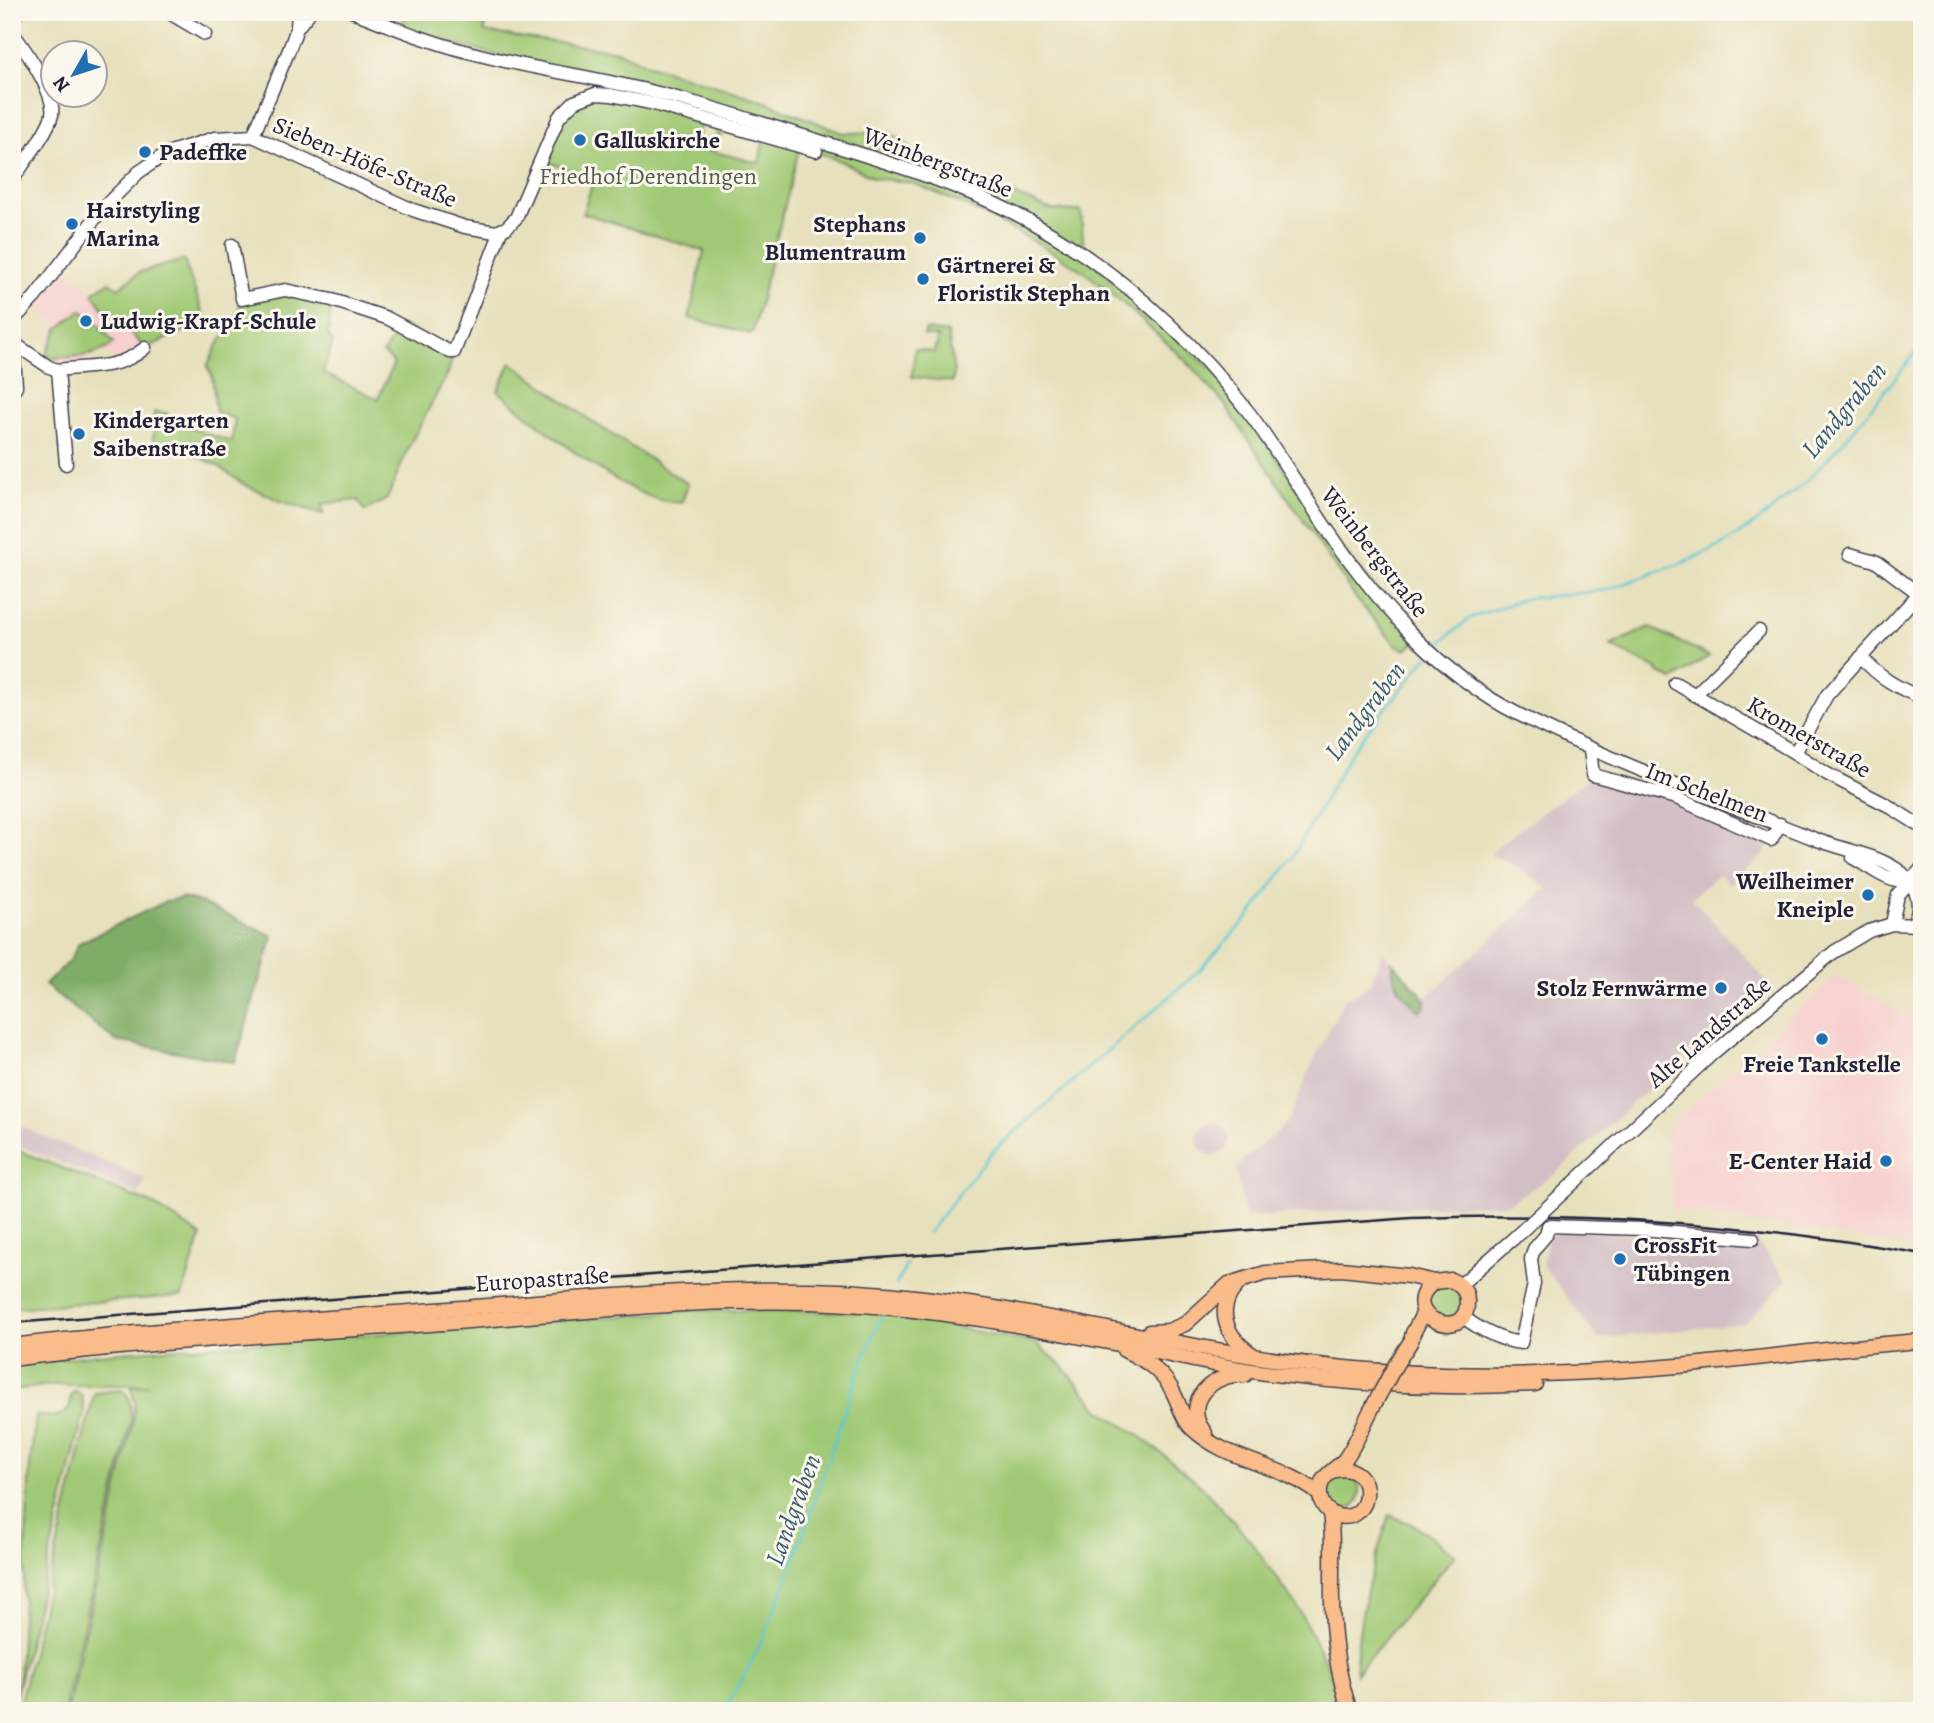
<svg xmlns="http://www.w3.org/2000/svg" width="1934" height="1723" viewBox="0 0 1934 1723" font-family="Alegreya,serif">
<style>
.built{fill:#f7d0cf}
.industrial{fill:#d2bec5}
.green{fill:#a0c975;stroke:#617658;stroke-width:2;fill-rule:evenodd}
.forest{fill:#80ad66;stroke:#516850;stroke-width:2}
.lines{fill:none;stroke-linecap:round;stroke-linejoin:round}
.stream{stroke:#5ac6d3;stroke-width:2.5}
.minor-casing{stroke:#403e4e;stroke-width:15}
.major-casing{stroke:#403e4e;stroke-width:17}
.minor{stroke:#fff;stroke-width:12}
.major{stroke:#f9bc8a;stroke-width:14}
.rail{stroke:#22223b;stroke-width:2.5}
.minor-bridge-casing{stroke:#403e4e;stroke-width:15;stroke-linecap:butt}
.major-bridge-casing{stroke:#403e4e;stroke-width:17;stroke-linecap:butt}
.minor-bridge{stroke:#fff;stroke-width:12}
.major-bridge{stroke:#f9bc8a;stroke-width:14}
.poi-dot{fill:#1f6fb2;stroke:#fbf7ec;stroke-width:2.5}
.labels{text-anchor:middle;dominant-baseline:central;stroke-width:6;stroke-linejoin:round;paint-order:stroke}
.poi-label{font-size:24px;font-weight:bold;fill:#22223b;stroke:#fbf7ec;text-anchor:start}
.street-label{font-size:24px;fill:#22223b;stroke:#fbf7ec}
.park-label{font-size:24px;fill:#4e5c4f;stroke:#fbf7ec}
.water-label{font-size:26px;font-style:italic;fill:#365b70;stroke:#fbf7ec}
</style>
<rect width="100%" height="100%" fill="#fbf7ec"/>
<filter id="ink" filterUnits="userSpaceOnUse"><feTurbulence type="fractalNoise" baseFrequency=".0143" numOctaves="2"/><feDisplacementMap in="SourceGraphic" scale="14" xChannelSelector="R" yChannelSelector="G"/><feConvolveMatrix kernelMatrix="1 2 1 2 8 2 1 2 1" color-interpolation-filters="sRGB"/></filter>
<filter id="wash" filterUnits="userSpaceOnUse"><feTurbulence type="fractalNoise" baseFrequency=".00686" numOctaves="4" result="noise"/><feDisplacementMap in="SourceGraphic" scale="28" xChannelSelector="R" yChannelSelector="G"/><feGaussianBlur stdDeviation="1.57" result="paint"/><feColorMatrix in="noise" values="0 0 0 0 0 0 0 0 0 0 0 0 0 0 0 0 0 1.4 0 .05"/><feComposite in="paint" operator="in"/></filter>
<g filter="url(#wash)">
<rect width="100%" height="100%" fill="#e7e0bc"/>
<g class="built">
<path d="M68 270 93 293 105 312 109 310 141 345 115 362 109 352 95 354 81 363 52 365 42 359 57 326 37 305Z"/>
<path d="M1836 976 1920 1023 1922 1022V1248L1673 1210 1666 1129Z"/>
</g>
<g class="industrial">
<path d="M1593 775 1676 798 1771 840 1765 854 1729 884 1719 874 1692 898 1773 988 1705 1047 1702 1040 1554 1175 1507 1204 1392 1208 1245 1217 1236 1169 1244 1159 1281 1129 1290 1117 1312 1064 1344 999 1362 991 1371 983 1383 952 1426 998 1548 888 1505 860 1491 856 1496 847Z"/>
<circle cx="1213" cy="1139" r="16"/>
<path d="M12 1123 146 1179 138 1194 12 1143Z"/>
<path d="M1563 1230 1756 1241 1787 1280 1745 1323 1598 1339 1542 1264 1548 1238Z"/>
</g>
<g class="green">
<path d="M406 12H488L484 32 619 51 646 64 758 99 843 133 888 132 903 140 918 155 1025 199 1052 210 1081 211 1084 255 1221 378 1330 534 1417 639 1406 650 1396 645 1357 600 1223 402 1187 362 1132 311 1086 273 1039 244 973 209 913 183 874 178 843 162 800 146 752 334 689 318 704 251 583 213 593 181 542 159 555 124 594 94 597 80 400 30ZM700 125 717 129 716 135 721 136 723 131 763 142 759 163 695 147Z"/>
<path d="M184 260 206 322 145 348 109 310 106 313 93 293 109 282 118 288 140 272Z"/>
<path d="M277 290 332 300 328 335 333 343 323 373 378 399 394 363 383 353 402 325 454 352 448 373 410 444 387 499 365 511 358 500 322 504 323 514 283 502 243 484 217 465 186 451 153 443 154 412 167 413 168 421 232 442 235 419 216 412 212 375 207 367 217 346 235 320 242 299Z"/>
<path d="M81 310 98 324 114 343C98 358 71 357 50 358L46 354 58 329Z"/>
<path d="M925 330 948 333 954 373 953 382 912 377 915 349 934 352 935 346H937L938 337 924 335Z"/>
<path d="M511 362 593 422 688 484 682 502C637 510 533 420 498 391Z"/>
<path d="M1649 627 1709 656 1673 680 1657 672V669L1610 646Z"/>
<path d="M12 1148 154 1205 201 1236 182 1296 12 1308Z"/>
<circle cx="1445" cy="1302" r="16"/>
<path d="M705 1310 875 1312 1036 1343 1064 1368 1100 1410 1144 1439 1200 1485 1249 1539 1297 1606 1328 1667 1342 1711H67L133 1422 135 1402 131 1387 149 1385H51L12 1390V1364L109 1353Z"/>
<path d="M121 1390C133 1396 130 1409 131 1420L64 1711H18L93 1398 95 1393Z"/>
<path d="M75 1391 82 1395 84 1412 16 1695 19 1674 30 1465 36 1415 53 1417 64 1414 70 1406 71 1395Z"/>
<circle cx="1343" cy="1493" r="17"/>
<path d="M1389 1515 1416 1526 1455 1555 1356 1674C1356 1620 1373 1566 1389 1515Z"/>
</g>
<g class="forest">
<path d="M182 898 199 902 273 936 235 1062 116 1041 45 985 70 960 79 943 167 901Z"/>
<path d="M1392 962 1425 998 1424 1008 1419 1011C1404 995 1392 985 1392 962Z"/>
</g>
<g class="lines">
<g class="stream">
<path d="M1434 648 1470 618 1524 599 1607 590 1682 563 1722 545 1757 522 1807 481 1851 433 1922 345"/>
<path d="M928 1233 991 1153 1199 971 1251 914 1292 858 1353 749 1428 656"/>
<path d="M896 1285 907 1264"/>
<path d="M724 1711C734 1692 746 1674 755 1655 807 1546 833 1425 882 1315"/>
</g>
</g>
</g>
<g filter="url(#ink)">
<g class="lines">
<g class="minor-casing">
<g id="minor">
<path d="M168 12 205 34"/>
<path d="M354 12C395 28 437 45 480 55 529 68 579 75 628 86 689 99 750 120 810 138 879 160 949 180 1014 213 1107 261 1186 331 1250 414 1278 451 1302 493 1329 532 1378 603 1439 674 1518 714 1614 763 1715 799 1815 839 1842 850 1878 854 1902 873 1917 886 1923 907 1913 924"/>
<path d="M12 17 18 12"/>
<path d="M297 28 310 12"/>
<path d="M12 32C25 49 56 94 52 115 48 132 22 165 12 181"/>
<path d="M253 136 289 50 297 28 298 12"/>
<path d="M232 245 242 299 285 290 332 300 387 318 450 352H454L501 231"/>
<path d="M12 322 35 297 103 208 139 172 167 153 215 138 253 136 413 210 465 227 496 232 506 228 516 218 559 117 574 102 595 94 611 95 654 104 816 151"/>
<path d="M12 342 49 367 58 370C90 366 119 370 145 348"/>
<path d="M58 370 66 464"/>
<path d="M12 394 16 386 13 342"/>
<path d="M1850 554 1875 561 1922 596"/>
<path d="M1861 657C1878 677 1898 688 1922 698"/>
<path d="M1675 683 1795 753 1827 774 1887 805 1922 827"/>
<path d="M1695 695 1759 631"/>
<path d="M1590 750 1593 775 1676 798 1771 840 1780 824"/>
<path d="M1795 753 1827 695 1922 590"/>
<path d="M1853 858C1869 866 1892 887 1909 880"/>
<path d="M1892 924 1898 895 1922 868"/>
<path d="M1566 1190 1712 1054 1834 952 1869 931 1892 924 1919 925"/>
<path d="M1460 1285 1514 1238"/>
<path d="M1462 1316C1480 1330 1498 1340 1521 1343L1534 1284 1531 1259 1534 1249 1546 1235 1548 1226 1642 1229 1753 1239"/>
</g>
</g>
<g class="major-casing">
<g id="major">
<path d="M1239 1283C1213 1309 1226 1337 1253 1355"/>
<path d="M1149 1332 1168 1331 1185 1324 1229 1284 1266 1273 1341 1269 1409 1276 1434 1282 1451 1280C1460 1284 1467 1290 1467 1301 1469 1347 1392 1314 1434 1282"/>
<path d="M1411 1341 1413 1333 1424 1312"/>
<path d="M12 1346C153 1329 294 1321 435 1310 570 1300 705 1285 840 1291 1011 1298 1175 1352 1345 1368 1447 1378 1550 1376 1653 1368 1743 1362 1832 1347 1922 1341"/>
<path d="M1124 1350C1146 1360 1165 1373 1175 1396 1180 1407 1184 1421 1193 1429 1228 1462 1283 1464 1319 1494"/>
<path d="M12 1359C160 1340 309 1333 457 1322 587 1312 719 1295 849 1304 936 1310 1022 1325 1108 1342 1160 1352 1213 1366 1266 1373 1355 1385 1446 1389 1535 1384"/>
<path d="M1205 1433C1202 1429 1198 1423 1197 1418 1191 1390 1221 1373 1245 1375"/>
<path d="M1336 1470C1378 1462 1374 1524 1338 1516 1331 1514 1325 1509 1322 1503 1319 1496 1319 1489 1322 1482 1327 1472 1338 1468 1345 1459 1355 1445 1362 1428 1370 1412"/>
<path d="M1330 1512C1333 1536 1332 1559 1332 1583 1331 1626 1336 1670 1350 1711"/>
</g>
</g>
<use href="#minor" class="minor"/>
<use href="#major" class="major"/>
<path class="rail" d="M12 1323 1411 1218C1582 1212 1753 1223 1922 1254"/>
<g class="minor-bridge-casing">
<path id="minor-bridge" d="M1514 1238 1566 1190"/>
</g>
<g class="major-bridge-casing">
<path id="major-bridge" d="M1370 1412 1396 1364 1411 1341"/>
</g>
<use href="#minor-bridge" class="minor-bridge"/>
<use href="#major-bridge" class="major-bridge"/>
</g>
</g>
<g class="poi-dot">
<circle cx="580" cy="140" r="7"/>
<circle cx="145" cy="152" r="7"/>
<circle cx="72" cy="224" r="7"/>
<circle cx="920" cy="238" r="7"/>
<circle cx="923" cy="279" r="7"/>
<circle cx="86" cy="321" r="7"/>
<circle cx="79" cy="434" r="7"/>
<circle cx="1868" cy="895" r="7"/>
<circle cx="1721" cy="988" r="7"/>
<circle cx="1822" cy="1039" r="7"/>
<circle cx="1886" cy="1161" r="7"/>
<circle cx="1620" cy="1259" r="7"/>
</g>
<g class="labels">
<g class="poi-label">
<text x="594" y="140">Galluskirche</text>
<text x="159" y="152">Padeffke</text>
<text x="86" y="210">Hairstyling<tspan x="86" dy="28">Marina</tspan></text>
<text x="906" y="224" text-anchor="end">Stephans<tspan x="906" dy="28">Blumentraum</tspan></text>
<text x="937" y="265">Gärtnerei &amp;<tspan x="937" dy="28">Floristik Stephan</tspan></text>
<text x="100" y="321">Ludwig-Krapf-Schule</text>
<text x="93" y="420">Kindergarten<tspan x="93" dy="28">Saibenstraße</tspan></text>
<text x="1854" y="881" text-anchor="end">Weilheimer<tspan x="1854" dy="28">Kneiple</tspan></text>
<text x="1707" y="988" text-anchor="end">Stolz Fernwärme</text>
<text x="1822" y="1064" text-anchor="middle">Freie Tankstelle</text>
<text x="1872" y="1161" text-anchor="end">E-Center Haid</text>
<text x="1634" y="1245">CrossFit<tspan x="1634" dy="28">Tübingen</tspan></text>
</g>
<g class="street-label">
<text transform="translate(365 162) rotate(23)">Sieben-Höfe-Straße</text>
<text transform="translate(938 162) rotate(21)">Weinbergstraße</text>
<text transform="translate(1375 552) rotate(52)">Weinbergstraße</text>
<text transform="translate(1809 737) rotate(30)">Kromerstraße</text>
<text transform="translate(1707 792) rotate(21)">Im Schelmen</text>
<text transform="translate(1709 1032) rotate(-41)">Alte Landstraße</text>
<text transform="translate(542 1279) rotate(-4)">Europastraße</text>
</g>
<g class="park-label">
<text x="648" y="176">Friedhof Derendingen</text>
</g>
<g class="water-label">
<text transform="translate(1844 410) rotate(-50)">Landgraben</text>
<text transform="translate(1365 711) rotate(-53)">Landgraben</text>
<text transform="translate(793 1510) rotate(-70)">Landgraben</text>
</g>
</g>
<rect width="1934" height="1723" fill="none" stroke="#fbf7ec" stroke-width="42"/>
<g transform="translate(74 74) rotate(231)"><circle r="33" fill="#fbf7ec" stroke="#a4a2a5" stroke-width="2"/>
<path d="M0-5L12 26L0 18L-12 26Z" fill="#1f6fb2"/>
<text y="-10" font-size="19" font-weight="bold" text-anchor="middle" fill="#22223b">N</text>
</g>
</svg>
